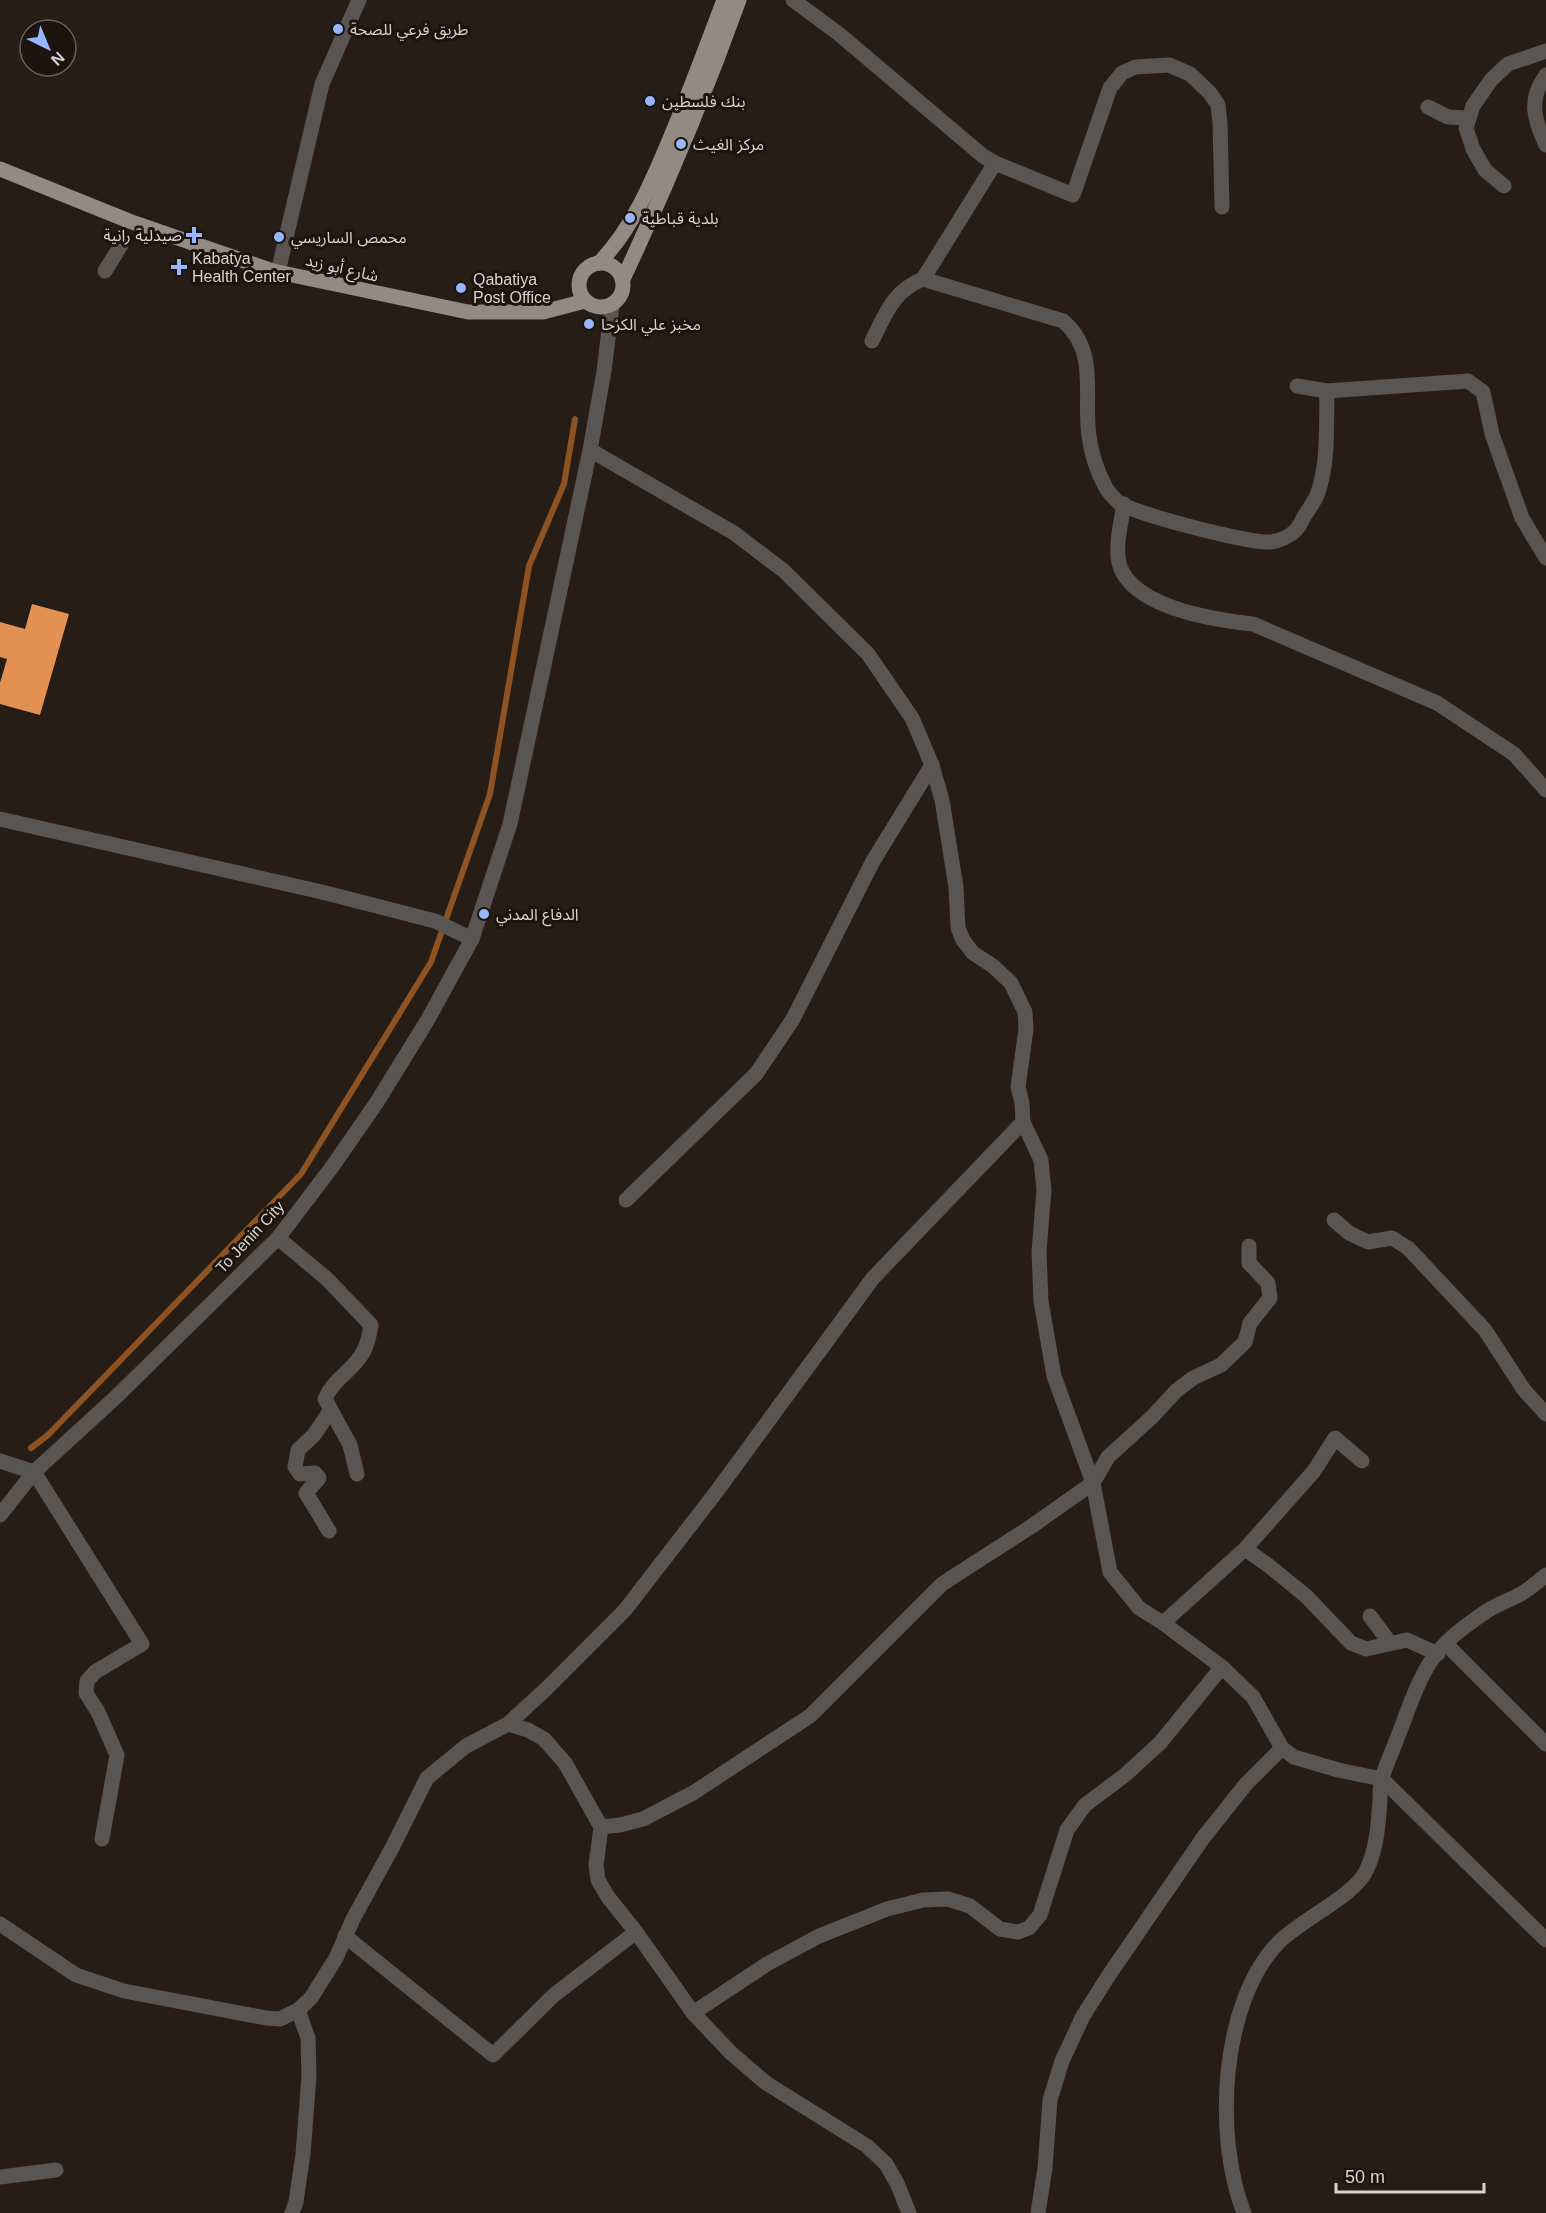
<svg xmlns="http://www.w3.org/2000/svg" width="1546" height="2213" viewBox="0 0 1546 2213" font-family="Helvetica,'Noto Sans Arabic',sans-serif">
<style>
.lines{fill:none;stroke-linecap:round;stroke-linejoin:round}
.stream{stroke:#8e5323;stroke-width:6}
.building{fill:#e29153}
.minor{stroke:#595552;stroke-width:15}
.major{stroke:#948a84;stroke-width:15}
.poi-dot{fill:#98b6fd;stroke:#1c140e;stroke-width:2}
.labels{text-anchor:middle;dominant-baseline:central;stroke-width:6;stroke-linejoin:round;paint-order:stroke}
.poi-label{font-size:16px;fill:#d9d3cf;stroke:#1c140e;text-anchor:start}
.street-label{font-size:16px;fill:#d9d3cf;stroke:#1c140e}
</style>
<rect width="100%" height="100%" fill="#261d17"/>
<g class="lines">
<path class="stream" d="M31 1448 48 1435 301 1174 431 962 490 794 529 566 564 484 575 419"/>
</g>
<path class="building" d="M32 604 69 614 40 715 0 704V683L7 659 0 657V622L25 629Z"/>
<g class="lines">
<g class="minor">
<path d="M793 0 839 34 983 156 995 163 1073 195 1110 88 1122 73 1135 67 1169 65 1190 74 1210 93 1218 105 1220 123 1222 207"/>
<path d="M1546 75C1528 99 1534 120 1546 145"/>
<path d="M1428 107 1448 117 1469 118"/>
<path d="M1504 186 1485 170 1473 149 1466 128 1473 106 1491 80 1508 64 1546 51"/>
<path d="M105 271 121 245"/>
<path d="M278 272 322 84 359 0"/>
<path d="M923 279 1063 321C1099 351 1083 396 1089 436 1091 453 1098 473 1106 488 1109 493 1114 498 1118 502 1134 514 1251 544 1271 542 1280 541 1290 536 1296 530 1300 526 1302 520 1305 515 1309 509 1314 502 1317 495 1329 464 1326 424 1327 391"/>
<path d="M872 341C886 313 893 291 923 279L995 163"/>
<path d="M1297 386 1327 391 1468 381 1483 392 1492 434 1522 518 1546 558"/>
<path d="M590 450 734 533 784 571 868 654 912 718 932 765 942 800 956 887 958 928 963 940 973 953 993 966 1011 983 1025 1012 1026 1029 1018 1087 1022 1103 1023 1122 1041 1160 1044 1190 1039 1252 1041 1301 1054 1376 1093 1483 1110 1572 1139 1608 1163 1623 1222 1667 1253 1697 1282 1748 1294 1757 1338 1770 1382 1779 1546 1940"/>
<path d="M1124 504C1121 524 1112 555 1123 573 1144 609 1215 620 1253 624L1437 703 1514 754 1546 790"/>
<path d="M0 819 322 892 435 921 472 939"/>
<path d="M626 1200 756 1074 793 1019 873 861 932 765"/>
<path d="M1334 1220 1349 1233 1368 1242 1392 1238 1408 1248 1485 1330 1524 1390 1546 1414"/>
<path d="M278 1238 327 1279 371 1325C369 1336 367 1348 360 1357 349 1373 332 1381 325 1399L350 1445 357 1474"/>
<path d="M0 1461 34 1472 142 1644 95 1672 87 1681 86 1693 98 1712 117 1755 102 1839"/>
<path d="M0 1515 34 1472 117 1396 278 1238 332 1167 377 1102 427 1021 472 939 510 824 590 450 604 371 612 305"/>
<path d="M329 1531 306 1493 319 1478 315 1473 300 1474 295 1467 298 1450 314 1435 330 1411"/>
<path d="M1245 1549 1268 1565 1306 1596 1351 1643 1366 1649 1407 1640 1438 1654"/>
<path d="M1370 1616 1390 1643"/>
<path d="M1163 1623 1245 1549 1314 1471 1335 1438 1362 1461"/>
<path d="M1446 1644 1546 1744"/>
<path d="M508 1724 528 1730 544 1739 565 1763 601 1827 596 1865 598 1880 608 1897 636 1932 693 2013 731 2053 766 2083 867 2146 886 2164 897 2183 909 2213"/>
<path d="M601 1827 620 1825 643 1819 693 1793 810 1716 942 1584 1032 1526 1093 1483 1108 1457 1152 1417 1176 1391 1193 1378 1221 1365 1245 1342 1250 1323 1270 1298 1268 1283 1249 1263V1246"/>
<path d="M0 1924 76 1975 124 1991 266 2018 280 2019 298 2010 311 1998 336 1958 353 1919 392 1848 427 1778 466 1746 508 1724 546 1689 625 1610 717 1491 873 1278 1023 1122"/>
<path d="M345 1936 493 2055 554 1995 636 1932"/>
<path d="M693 2013 767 1964 819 1936 887 1909 923 1900 948 1899 970 1906 1000 1929 1018 1932 1029 1928 1040 1915 1067 1830 1085 1805 1125 1775 1160 1743 1222 1667"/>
<path d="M0 2177 56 2170"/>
<path d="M292 2213 296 2202 303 2154 309 2076 308 2038 298 2010"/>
<path d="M1038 2213 1045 2168 1050 2100 1062 2061 1083 2016 1109 1975 1203 1838 1246 1784 1282 1748"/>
<path d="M1244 2213C1214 2138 1220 2002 1279 1942 1301 1920 1355 1895 1366 1871 1377 1849 1378 1825 1380 1801 1380 1793 1380 1785 1382 1778 1386 1764 1393 1750 1398 1736 1408 1711 1416 1684 1431 1661 1444 1641 1465 1626 1484 1613 1496 1604 1512 1600 1524 1592 1532 1587 1539 1581 1546 1575"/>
</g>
<g class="major">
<path d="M0 169 129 221 273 271 468 312H543L585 301"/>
<circle cx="601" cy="285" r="22"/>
<path d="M599 263C632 229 651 184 669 141 689 94 706 47 724 0"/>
<path d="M623 279C666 188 705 95 739 0"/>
</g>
</g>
<g class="poi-dot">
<circle cx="338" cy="29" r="6"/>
<circle cx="650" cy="101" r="6"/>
<circle cx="681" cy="144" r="6"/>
<circle cx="630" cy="218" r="6"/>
<path d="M191 226h6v6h6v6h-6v6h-6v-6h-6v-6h6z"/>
<circle cx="279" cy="237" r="6"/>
<path d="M176 258h6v6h6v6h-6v6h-6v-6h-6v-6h6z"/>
<circle cx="461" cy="288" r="6"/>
<circle cx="589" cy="324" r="6"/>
<circle cx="484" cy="914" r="6"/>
</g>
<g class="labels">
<g class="poi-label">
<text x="350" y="29">طريق فرعي للصحة</text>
<text x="662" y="101">بنك فلسطين</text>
<text x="693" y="144">مركز الغيث</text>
<text x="642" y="218">بلدية قباطية</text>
<text x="182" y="235" text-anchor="end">صيدلية رانية</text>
<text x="291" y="237">محمص الساريسي</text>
<text x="192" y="258">Kabatya<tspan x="192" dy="18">Health Center</tspan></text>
<text x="473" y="279">Qabatiya<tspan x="473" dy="18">Post Office</tspan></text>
<text x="601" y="324">مخبز علي الكزحا</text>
<text x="496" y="914">الدفاع المدني</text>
</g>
<g class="street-label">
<text transform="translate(342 268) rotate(13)">شارع أبو زيد</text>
<text transform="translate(250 1237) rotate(-47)">To Jenin City</text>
</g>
</g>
<g transform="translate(48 48) rotate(137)"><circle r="28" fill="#1c140e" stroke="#68605b" stroke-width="1.5"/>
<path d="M0-4.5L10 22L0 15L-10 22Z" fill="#98b6fd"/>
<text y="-9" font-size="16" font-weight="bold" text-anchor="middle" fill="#d9d3cf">N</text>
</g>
<path d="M1336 2183v9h148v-9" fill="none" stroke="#d9d3cf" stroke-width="3"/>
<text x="1345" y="2183" font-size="18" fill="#d9d3cf" stroke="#1c140e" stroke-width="4.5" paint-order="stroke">50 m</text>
</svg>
